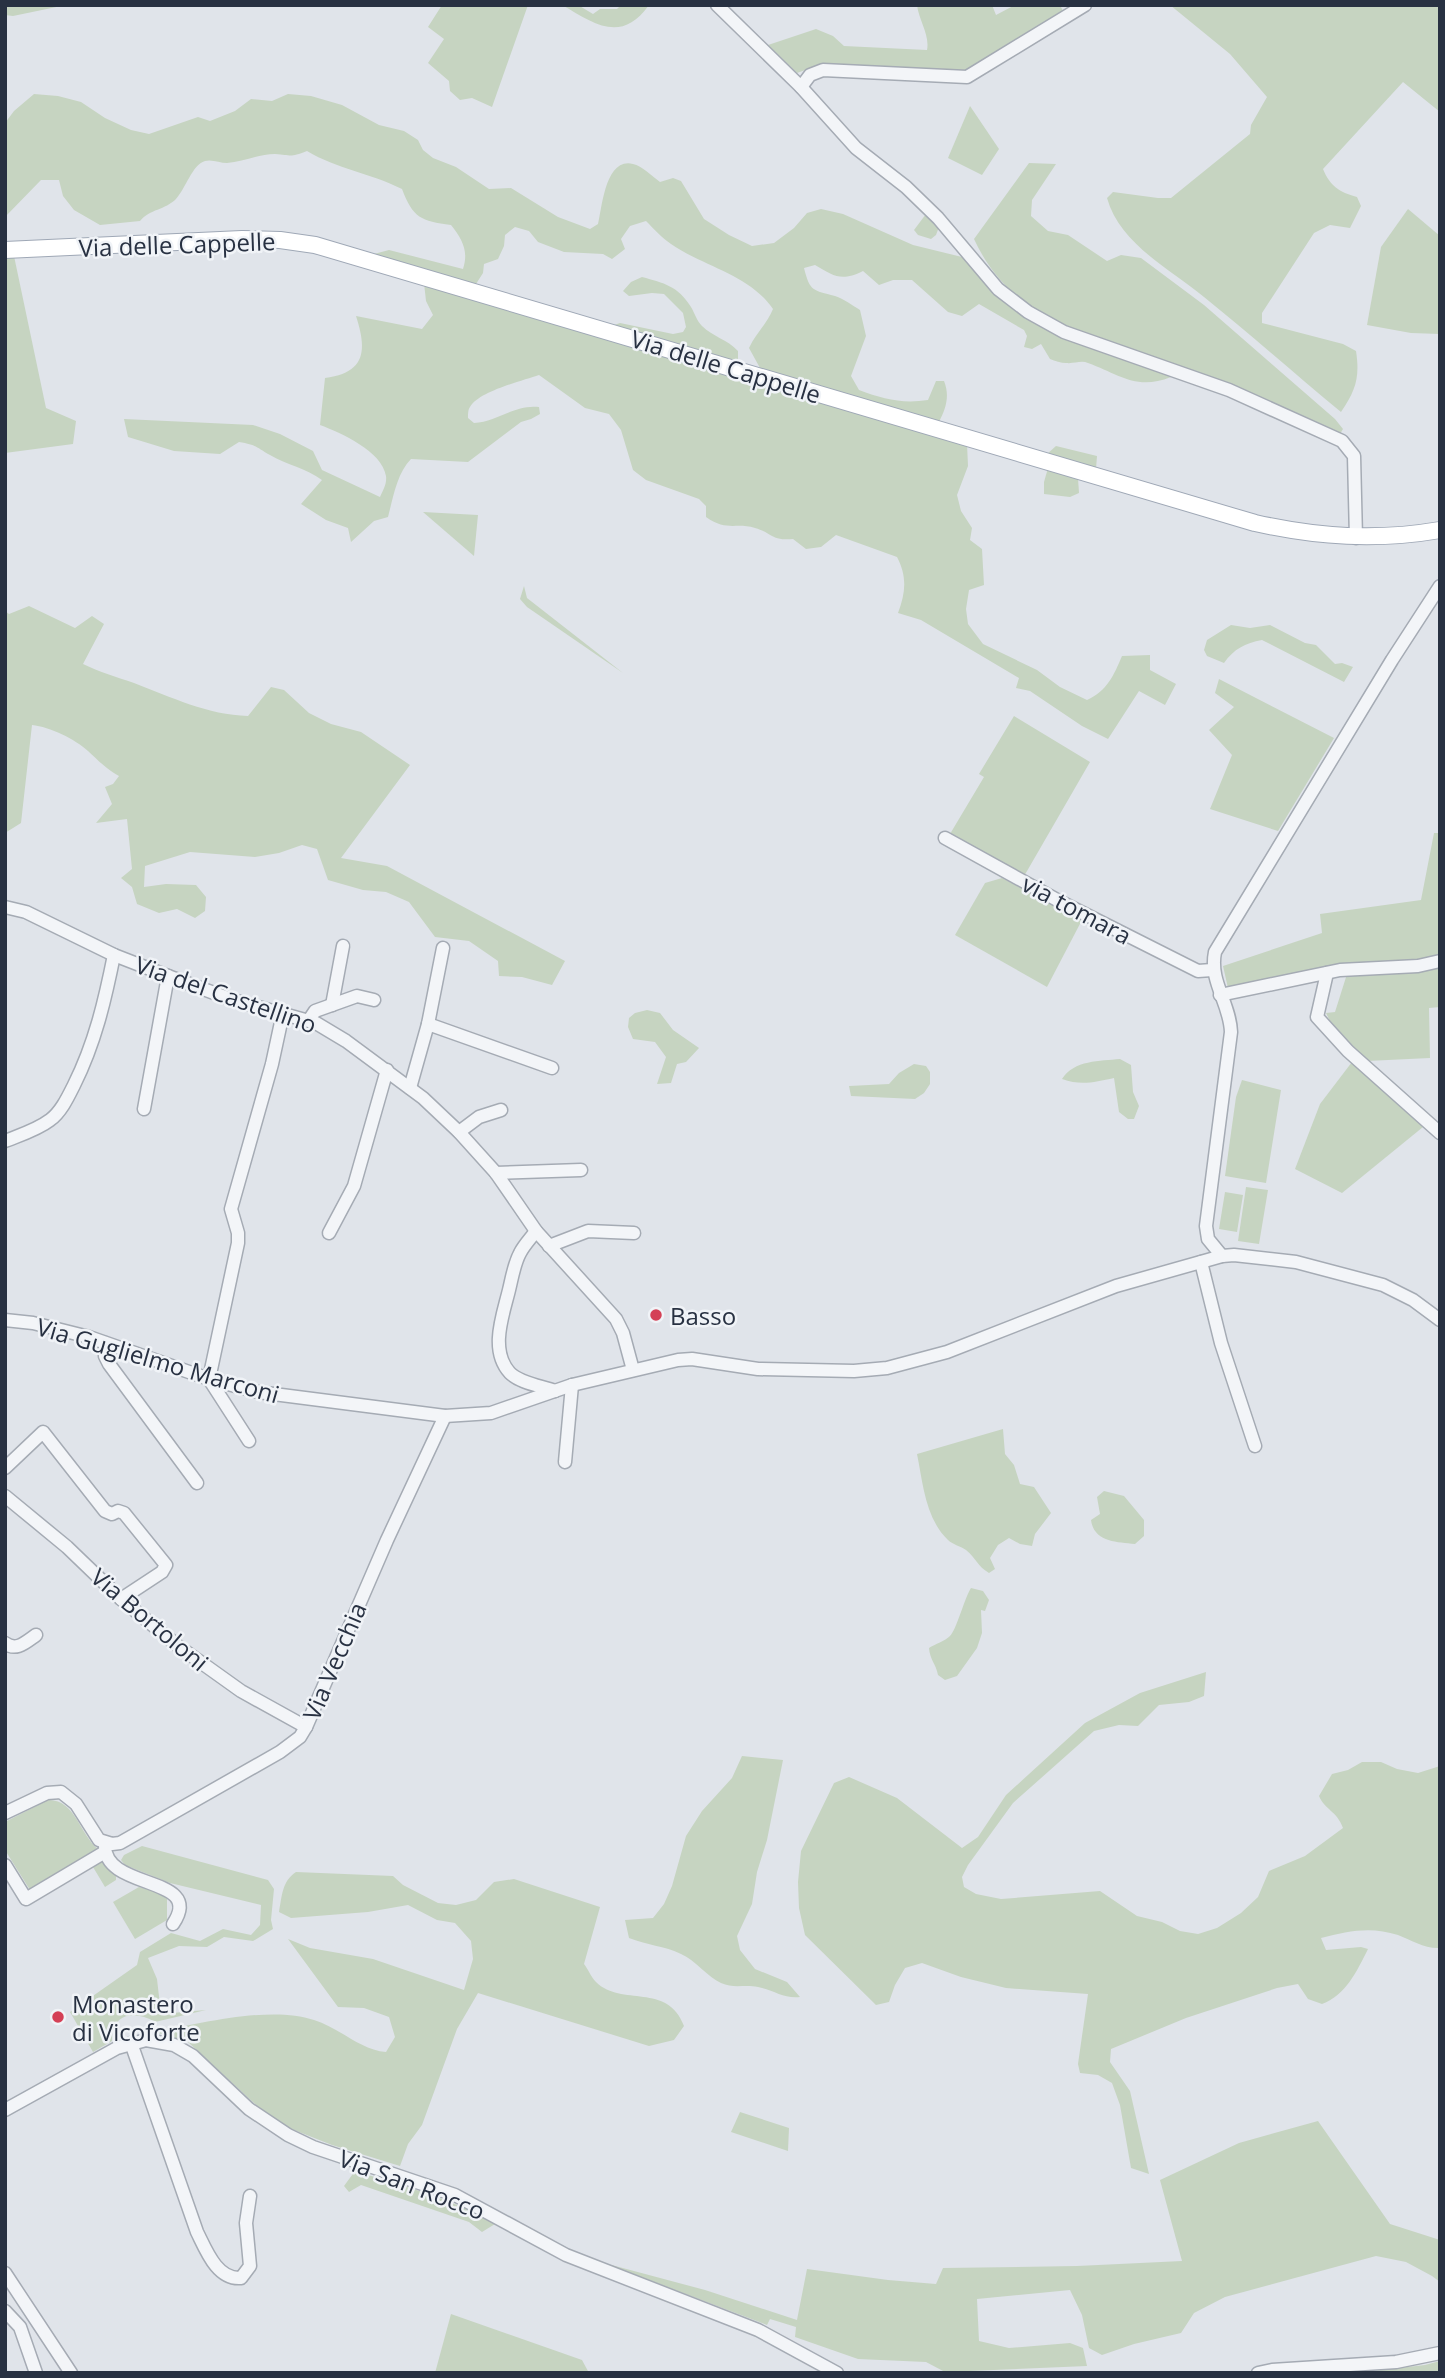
<svg xmlns="http://www.w3.org/2000/svg" width="1445" height="2378" viewBox="0 0 1445 2378" font-family="'Open Sans',sans-serif">
<style>
.green{fill:#c6d4c1}
.lines{fill:none;stroke-linecap:round;stroke-linejoin:round}
.minor-casing{stroke:#a5abb4;stroke-width:15}
.major-casing{stroke:#9fa8b6;stroke-width:18}
.minor{stroke:#f3f5f8;stroke-width:12}
.major{stroke:#fff;stroke-width:16}
.poi-dot{fill:#d44056;stroke:#f0f3f7;stroke-width:2.5}
.labels{text-anchor:middle;dominant-baseline:central;stroke-width:5;stroke-linejoin:round;paint-order:stroke}
.street-label{font-size:24px;fill:#283142;stroke:#f0f3f7}
.poi-label{font-size:24px;fill:#283142;stroke:#f0f3f7;text-anchor:start}
</style>
<rect width="100%" height="100%" fill="#e0e4ea"/>
<g class="green">
<path d="M5 5H66L13 16 5 15Z"/>
<path d="M442 5H528L492 107 472 98 460 100 450 91 449 81 428 63 444 39 428 27Z"/>
<path d="M562 5H578L593 14 600 9H617L621 5H649C621 44 595 24 562 5Z"/>
<path d="M917 5H992L996 15 1015 5H1060L1064 13 966 72 819 65 797 73 768 45 816 29 833 36 844 46 927 50C930 35 919 21 917 5Z"/>
<path d="M1170 5H1440V112L1403 82 1323 169C1330 186 1339 192 1357 197L1361 206 1350 228 1330 225 1314 233 1262 313V323L1343 344 1356 351C1360 377 1356 390 1341 412 1295 374 1250 334 1204 297 1170 269 1120 244 1107 198L1113 192 1158 198H1171L1250 134 1251 125 1267 97 1230 54Z"/>
<path d="M34 94 58 96 81 102 105 118 131 130 149 134 198 117 210 121 235 111 251 99 272 101 288 94 311 96 342 105 379 125 404 131 418 140 423 150 433 158 456 167 489 189 511 188 558 217 590 229 598 224C602 209 605 157 633 164 642 166 652 176 660 182L673 178 681 181 704 219 729 235 752 246 774 243 794 228 807 213 821 209 843 214 913 245 962 257 1002 298 1054 333 1171 377C1136 391 1119 374 1088 363 1081 360 1074 364 1066 363 1061 363 1055 361 1050 359L1041 344 1032 349 1024 347 1027 336 1024 330 979 304 962 316 948 312 912 280H893L879 285 863 271C841 282 834 276 815 265L804 268C810 292 813 290 835 296 844 299 852 305 860 310L866 336 851 376 859 390C883 399 902 404 928 400L936 381H944C950 396 946 408 939 422L760 368 749 348C756 333 767 324 773 309 749 274 704 267 671 244 662 238 654 229 646 221L630 226 621 239 625 249 612 259 603 254 564 252 538 242 529 231 515 227 505 235 504 246 498 259 484 264 483 273 476 284 374 254 389 250 463 269C469 251 462 239 451 225 421 221 413 218 402 189 370 173 337 169 307 151 289 158 292 155 275 154 259 154 243 162 227 163 220 163 212 159 205 161 192 165 186 188 176 199 165 210 150 209 140 221L100 225 74 210 63 196 59 180H41L5 217V123L14 111Z"/>
<path d="M970 106 999 149 982 175 948 158Z"/>
<path d="M1029 163 1056 164 1032 200 1031 216 1048 231 1068 235 1107 261 1121 255 1141 258 1204 305 1335 419 1343 429 1340 434C1294 412 1247 390 1199 373 1112 341 1017 332 974 239Z"/>
<path d="M1408 209 1440 236V334L1411 333 1367 325 1381 247Z"/>
<path d="M926 214 939 227 936 235 931 239 918 235 914 230Z"/>
<path d="M14 256 46 408 76 421 73 444 5 453V257Z"/>
<path d="M642 277C664 283 678 286 691 307 695 314 697 321 702 326 713 337 727 339 738 351V362L614 325 620 323 673 334 683 332 686 327 683 313 664 294 652 293 629 296 623 291 631 282Z"/>
<path d="M424 283 967 444 968 466 957 495 961 511 972 528 970 540 982 549 984 585 969 590 966 609 968 624 983 644 1037 670 1060 687 1087 700C1107 691 1114 675 1122 656L1150 655V670L1176 684 1165 705 1139 691 1108 739 1082 726 1030 691 1016 688 1019 678 921 620 898 613C906 592 907 576 897 557L836 535 821 547 806 549 793 539C771 541 773 533 755 528 736 522 727 532 706 517V506L699 499 646 480 633 470 621 430 609 414 585 408 539 375C522 381 479 391 470 407 468 409 468 415 468 418L474 423C497 422 515 404 539 407L540 414 531 419 521 422 468 462 411 459C397 473 393 498 388 517L374 521 351 542 348 528 326 520 301 504 322 480C306 468 287 465 270 455 256 447 257 445 239 442L220 454 174 451 128 437 124 419 253 425 280 434 313 451 322 470 380 497C383 490 387 484 386 476 382 451 341 433 320 425L325 378C366 373 367 350 356 316L422 329 433 315 426 301Z"/>
<path d="M1056 446 1097 456 1096 469 1046 455Z"/>
<path d="M1048 468 1078 478 1079 493 1070 497 1044 494V482Z"/>
<path d="M423 512 478 515 474 556Z"/>
<path d="M524 586 527 598 623 673 527 607 520 599Z"/>
<path d="M29 606 75 628 92 616 104 624 83 664C99 672 117 677 134 683 171 697 208 715 248 716L271 687 284 690 309 713 331 724 361 732 410 765 341 858 387 866 565 961 552 985 522 977 499 976 498 961 469 941 435 937 409 902 386 892 363 890 328 880 317 849 302 845 279 853 255 857 190 852 145 866 144 887 166 884 196 885 206 897 205 911 195 918 177 909 159 913 137 904 132 887 121 878 132 869 127 819 96 823 112 804 105 787 113 784 119 776C105 768 100 762 88 751 75 739 50 727 32 725L21 823 5 833V611L9 614Z"/>
<path d="M1231 625 1250 628 1270 625 1305 643 1316 645 1335 664 1342 663 1353 667 1344 682 1262 640C1245 643 1234 649 1224 663L1207 656 1204 650 1207 640Z"/>
<path d="M1219 679 1334 738 1278 831 1210 809 1232 755 1209 730 1234 707 1215 693Z"/>
<path d="M1014 716 1090 762 1023 878 950 834 984 777 979 774Z"/>
<path d="M1434 833H1440V957L1427 961 1329 966 1228 988 1223 966 1322 933 1320 914 1421 900Z"/>
<path d="M1002 878 1082 920 1047 987 955 935 985 883Z"/>
<path d="M1440 965V1007L1429 1008 1430 1058 1367 1061 1330 1021 1326 1013 1335 1012 1347 974Z"/>
<path d="M647 1010 660 1013 673 1030 699 1048 686 1062 677 1064 671 1083 657 1084 666 1057 655 1042 633 1039 628 1027 629 1018 635 1013Z"/>
<path d="M1120 1059 1131 1065 1133 1092 1139 1106 1134 1119H1128L1119 1112 1114 1078C1095 1082 1081 1086 1062 1079 1074 1060 1100 1061 1120 1059Z"/>
<path d="M1352 1062 1423 1127 1342 1193 1295 1169 1320 1104Z"/>
<path d="M914 1064 926 1066 930 1072V1084L924 1093 915 1099 851 1096 849 1086 889 1084 899 1073Z"/>
<path d="M1242 1080 1281 1090 1266 1183 1225 1176 1236 1097Z"/>
<path d="M1246 1187 1268 1190 1259 1244 1238 1241Z"/>
<path d="M1225 1192 1243 1195 1237 1232 1219 1229Z"/>
<path d="M1003 1429 1005 1454 1014 1465 1020 1484 1034 1487 1051 1513 1035 1534 1032 1546 1020 1544 1009 1538 998 1545 990 1558 995 1569 989 1573C977 1566 977 1559 966 1550 961 1546 953 1545 948 1540 925 1518 923 1483 917 1454Z"/>
<path d="M1104 1491 1124 1496 1144 1520V1536L1135 1544C1116 1542 1094 1542 1091 1520L1100 1514 1097 1497Z"/>
<path d="M971 1588 983 1591 989 1600 985 1611 981 1610 982 1633 977 1648 957 1676 945 1680 938 1675C936 1664 930 1660 929 1648 935 1644 945 1641 950 1636 956 1631 965 1597 971 1588Z"/>
<path d="M1206 1672 1204 1696 1189 1702 1159 1705 1138 1726 1119 1725 1094 1731 1013 1803 968 1865 962 1877 964 1887 976 1894 1001 1899 1100 1891 1137 1916 1162 1922 1180 1931 1198 1934 1217 1928 1241 1913 1258 1897 1269 1871 1305 1856 1343 1828C1337 1811 1325 1810 1319 1796L1332 1774 1348 1770 1362 1762H1381L1397 1769 1418 1773 1440 1766V1948C1425 1949 1411 1940 1398 1935 1371 1926 1348 1931 1321 1938L1326 1950 1361 1947 1368 1949C1357 1971 1346 1995 1322 2004L1308 1999 1298 1984 1277 1988 1186 2018 1111 2049 1110 2062 1130 2091 1149 2174 1131 2168 1120 2105 1112 2083 1098 2075 1080 2073 1078 2064 1088 1994 1006 1988 961 1977 922 1963 905 1968 895 1985 889 2002 876 2005 805 1935 799 1908 798 1882 801 1851 834 1783 849 1777 897 1798 962 1848 978 1837 1006 1795 1085 1723 1140 1693Z"/>
<path d="M742 1756 783 1760 767 1840 757 1872 752 1904 737 1936 740 1950 755 1969 787 1982 800 1997C784 1999 774 1990 758 1987 745 1984 734 1989 721 1983 709 1978 695 1960 681 1954 665 1946 646 1945 629 1938L625 1920 653 1918 664 1904 672 1886 686 1836 702 1811 732 1778Z"/>
<path d="M48 1800C75 1799 80 1835 98 1849L30 1890 5 1850V1822Z"/>
<path d="M142 1846 268 1880 274 1889 271 1920 273 1929 253 1941 224 1937 207 1947 179 1946 148 1958 157 1979 161 2014 206 2010 155 2022C135 2010 111 2013 112 2041L93 2052 70 2012 137 1965 140 1952 171 1933 200 1941 223 1929 251 1935 260 1925 261 1905 170 1883 125 1865 121 1860 124 1855Z"/>
<path d="M103 1860 110 1871 116 1875V1880L105 1887 93 1867Z"/>
<path d="M296 1872 393 1876 403 1885 438 1903 456 1905 476 1900 494 1882 514 1879 600 1907 584 1964C588 1969 591 1977 596 1982 621 2007 668 1982 684 2026L674 2040 649 2046 478 1993 457 2029 422 2125 408 2144 400 2166 332 2145 289 2128 272 2118 255 2104 188 2042 155 2032C199 2024 270 2005 314 2020 340 2028 360 2050 386 2052L395 2037 389 2017 364 2008 338 2007 288 1939 310 1948 373 1959 464 1990 473 1959 471 1941 455 1923 437 1920 408 1905 368 1912 291 1918 279 1912C282 1896 282 1881 296 1872Z"/>
<path d="M139 1887 167 1895V1920L135 1939 113 1902Z"/>
<path d="M740 2112 789 2128 788 2151 731 2132Z"/>
<path d="M1318 2121 1390 2224 1440 2240V2282L1432 2276 1406 2262 1376 2256 1225 2297 1194 2313 1181 2333 1134 2344 1102 2355 1089 2348 1082 2315 1070 2290 977 2299 979 2341 1009 2348 1070 2343 1083 2348 1087 2366 945 2372 926 2362 858 2359 795 2337 796 2327 770 2319 767 2325 604 2263 705 2290 797 2320 807 2269 888 2280 936 2284 943 2268 1077 2266 1182 2261 1160 2180 1239 2143Z"/>
<path d="M355 2171C403 2186 452 2198 495 2224L482 2232 469 2222 361 2185 349 2192 344 2186Z"/>
<path d="M451 2314 582 2360 589 2373H435Z"/>
<path d="M1440 2361V2373H1355L1425 2365Z"/>
</g>
<g class="lines">
<g class="minor-casing">
<g id="minor">
<path d="M717 5 801 87 856 148 906 187 938 218 998 289 1028 312 1064 332 1229 390 1342 441 1354 456 1356 538"/>
<path d="M801 87 810 75 823 70 967 77 1085 5"/>
<path d="M945 838 1059 901 1198 971 1212 970"/>
<path d="M5 907 26 912 114 955 168 976 233 1000 316 1023 346 1041 423 1098 459 1132 496 1173 536 1231 616 1319 623 1333 633 1370"/>
<path d="M1327 973 1317 1017 1348 1051 1440 1133"/>
<path d="M1220 995 1340 970 1418 966 1440 961"/>
<path d="M332 1005 343 946"/>
<path d="M309 1020 315 1011 357 996 374 1000"/>
<path d="M428 1024 552 1068"/>
<path d="M410 1088 428 1024 443 948"/>
<path d="M144 1109 168 976"/>
<path d="M459 1132 479 1117 501 1110"/>
<path d="M5 1141C20 1135 37 1130 50 1120 61 1112 68 1097 74 1085 95 1043 105 1000 114 955"/>
<path d="M496 1173 581 1170"/>
<path d="M536 1231C531 1238 524 1245 520 1253 514 1264 512 1278 509 1290 503 1315 489 1350 510 1373 520 1383 541 1386 555 1391"/>
<path d="M329 1233 354 1186 387 1070"/>
<path d="M549 1246 588 1231 634 1233"/>
<path d="M1222 1256 1208 1239 1206 1226 1231 1032C1230 1003 1209 982 1215 952L1392 660 1440 586"/>
<path d="M1201 1262 1221 1343 1255 1446"/>
<path d="M5 1320 33 1323 89 1337 209 1379 258 1392 445 1416 491 1413 572 1385 678 1360 692 1359 758 1369 854 1371 887 1368 947 1352 1116 1286 1222 1256 1234 1255 1296 1262 1383 1285 1413 1300 1440 1320"/>
<path d="M105 1343V1356L109 1364 197 1483"/>
<path d="M249 1441 209 1379 238 1243V1233L231 1209 272 1064 283 1013"/>
<path d="M565 1462 572 1385"/>
<path d="M5 1468 43 1432 105 1511 112 1514 118 1511 124 1513 166 1565 162 1572 121 1599"/>
<path d="M5 1496 67 1547 121 1599 178 1646 241 1691 306 1727"/>
<path d="M5 1643C16 1652 26 1642 36 1635"/>
<path d="M5 1813 47 1793 61 1792 76 1804 99 1840 112 1844 120 1843 280 1752 300 1737 306 1727 387 1540 445 1416"/>
<path d="M105 1846C105 1891 206 1875 173 1924"/>
<path d="M5 1865 26 1899 105 1852"/>
<path d="M131 2043 197 2232C206 2250 217 2280 241 2278L250 2266 246 2223 250 2196"/>
<path d="M5 2110 117 2048 146 2040 174 2045 193 2056 249 2109 288 2135 313 2147 455 2195 566 2255 758 2330 837 2373"/>
<path d="M5 2273 71 2373"/>
<path d="M5 2311 20 2327 36 2373"/>
<path d="M1258 2373 1272 2370 1396 2362 1440 2353"/>
</g>
</g>
<g class="major-casing">
<path id="major" d="M5 250 242 239 280 240 315 245 1255 523C1318 537 1376 541 1440 530"/>
</g>
<use href="#minor" class="minor"/>
<use href="#major" class="major"/>
</g>
<g class="poi-dot">
<circle cx="656" cy="1315" r="7"/>
<circle cx="58" cy="2017" r="7"/>
</g>
<g class="labels">
<g class="street-label">
<text transform="translate(177 244) rotate(-2)">Via delle Cappelle</text>
<text transform="translate(726 366) rotate(17)">Via delle Cappelle</text>
<text transform="translate(1077 909) rotate(28)">via tomara</text>
<text transform="translate(226 994) rotate(19)">Via del Castellino</text>
<text transform="translate(158 1360) rotate(16)">Via Guglielmo Marconi</text>
<text transform="translate(150 1619) rotate(40)">Via Bortoloni</text>
<text transform="translate(334 1661) rotate(-67)">Via Vecchia</text>
<text transform="translate(412 2184) rotate(21)">Via San Rocco</text>
</g>
<g class="poi-label">
<text x="670" y="1315">Basso</text>
<text x="72" y="2003">Monastero<tspan x="72" dy="28">di Vicoforte</tspan></text>
</g>
</g>
<rect width="1445" height="2378" fill="none" stroke="#283142" stroke-width="14"/>
</svg>
